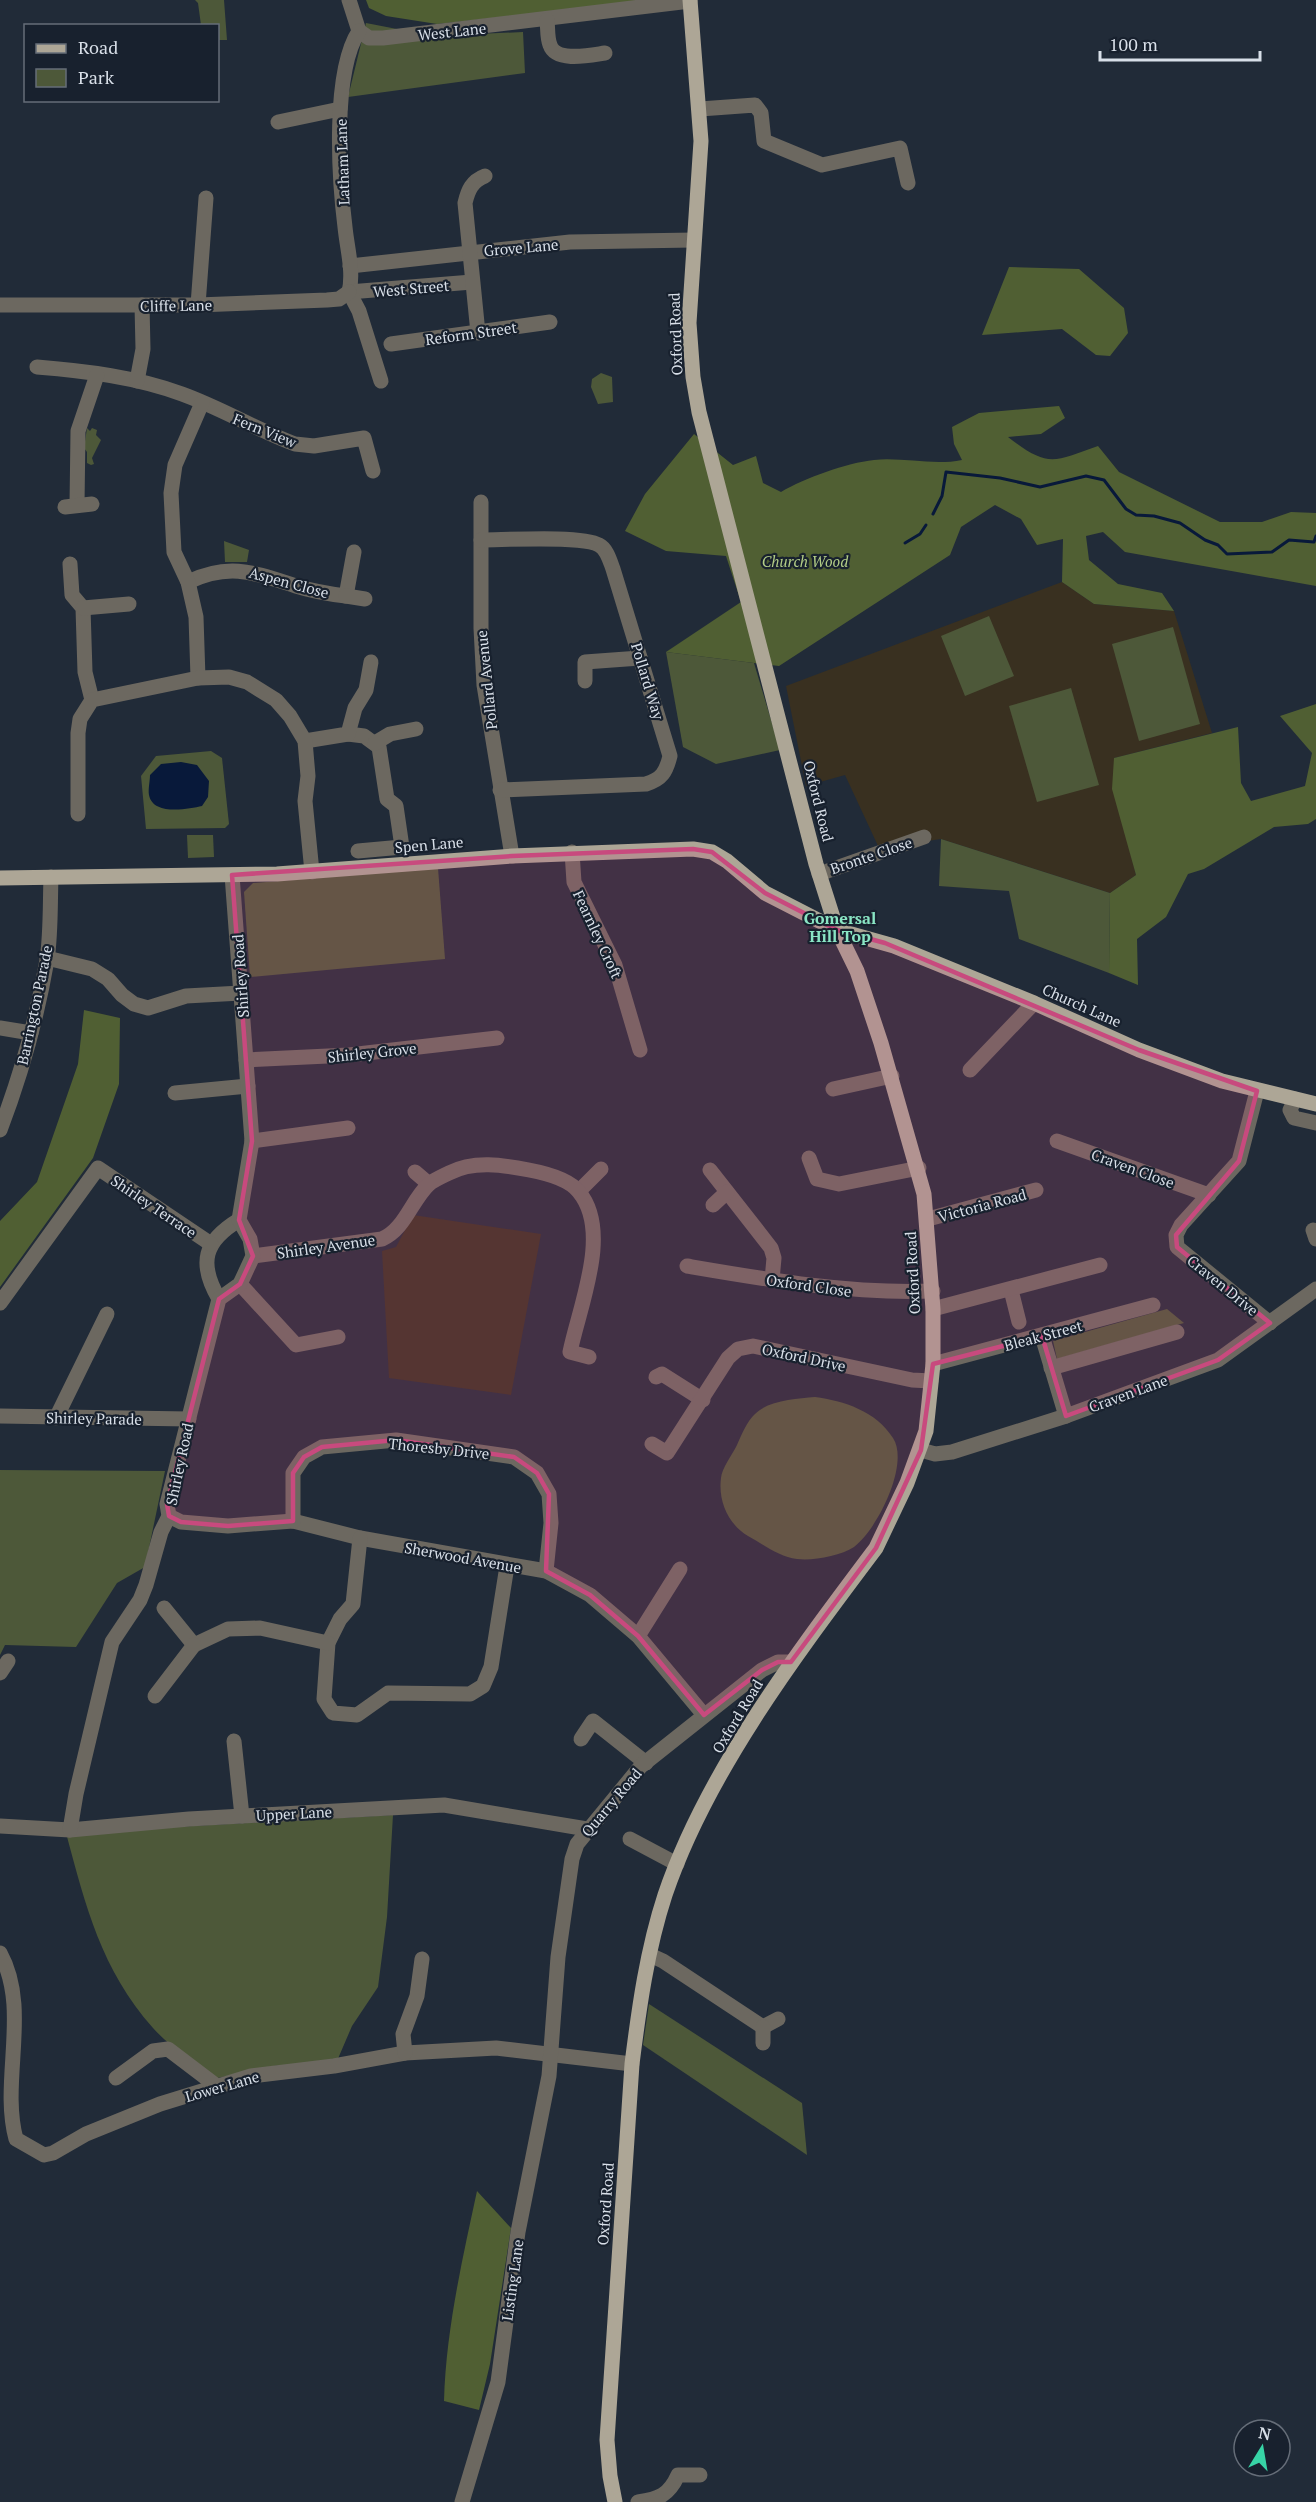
<svg xmlns="http://www.w3.org/2000/svg" width="1316" height="2502" viewBox="0 0 1316 2502" font-family="'PT Serif',serif">
<style>
.education{fill:#393020}
.green{fill:#4d5839}
.forest{fill:#505f33}
.water{fill:#08193a}
.lines{fill:none;stroke-linecap:round;stroke-linejoin:round}
.stream{stroke:#08193a;stroke-width:3}
.minor{stroke:#6c6860;stroke-width:15}
.major{stroke:#ada696;stroke-width:15}
.marked{fill:#c84a7e;fill-opacity:0.2;stroke:#c84a7e;stroke-width:4.5;stroke-linejoin:round}
.labels{text-anchor:middle;dominant-baseline:central;stroke-width:4.5;stroke-linejoin:round;paint-order:stroke}
.street-label{font-size:15px;fill:#d8dfe8;stroke:#18212e}
.park-label{font-size:15px;font-style:italic;fill:#b4ce87;stroke:#18212e}
.neighbourhood-label{font-size:16px;font-weight:bold;fill:#8ae5c4;stroke:#18212e}
</style>
<rect width="100%" height="100%" fill="#212b38"/>
<g class="education">
<path d="M1062 582 1094 604 1174 611 1212 733 1114 758 1126 836 1136 875 1110 893 941 839 879 848 845 775 806 786 786 686Z"/>
<path d="M413 1215 541 1234 511 1395 389 1378 382 1251 396 1247Z"/>
</g>
<g class="green">
<path d="M195 0H224L227 40H218V26L201 25 198 3Z"/>
<path d="M366 23 433 36 523 32 525 73 348 97Z"/>
<path d="M601 373 612 377 613 402 598 404 591 387 592 379Z"/>
<path d="M87 428 90 431 92 428 97 430 96 435 101 440 92 458 94 464 91 465 87 463V452L84 448Z"/>
<path d="M224 541 249 550 247 562H225Z"/>
<path d="M989 616 1014 676 965 696 941 636Z"/>
<path d="M1173 627 1200 724 1139 741 1112 644Z"/>
<path d="M666 652 754 663 780 750 716 764 683 747Z"/>
<path d="M1071 688 1099 785 1037 802 1009 706Z"/>
<path d="M211 751 222 758 229 824 225 828 146 829 141 776 156 756Z"/>
<path d="M187 835H213L214 857 188 858Z"/>
<path d="M941 839 1110 893 1109 973 1019 939 1009 891 939 886Z"/>
<path d="M438 868 445 959 250 977 244 892 253 883Z"/>
<path d="M1167 1309 1184 1323 1057 1359 1053 1341Z"/>
<path d="M815 1397C844 1401 876 1411 893 1438 910 1464 877 1530 854 1547 840 1556 813 1561 797 1559 779 1557 763 1544 748 1536 728 1524 718 1501 721 1478 722 1468 732 1455 737 1445 741 1436 747 1421 755 1414 769 1400 796 1399 815 1397Z"/>
<path d="M0 1470 165 1471 145 1567 117 1583 76 1647 5 1645 0 1655Z"/>
<path d="M393 1815 387 1917 378 1987 352 2026 337 2061 274 2066 213 2079C193 2062 170 2047 153 2028 101 1969 86 1907 66 1833Z"/>
<path d="M649 2004 802 2103 807 2155 643 2045Z"/>
</g>
<g class="forest">
<path d="M366 0H660L437 24 386 16 369 8Z"/>
<path d="M1009 267 1079 269 1124 308 1128 333 1110 356 1096 355 1062 329 982 335Z"/>
<path d="M1059 406 1065 418 1041 434 1008 437C1048 468 1053 462 1098 446L1119 472 1220 522H1262L1291 512 1316 513V586L1125 552 1103 532 1086 536 1089 560 1118 584 1162 593 1174 611 1094 604 1062 582 1063 539 1037 545 1021 519 995 505 961 527 950 555 779 666 666 652 741 602 726 556 666 551 625 531 645 494 694 434 733 465 756 456 763 483 781 492C805 478 846 463 874 460 903 457 933 466 962 460L954 444 952 427 979 413Z"/>
<path d="M1316 704V819L1308 824 1274 827 1204 869 1188 874 1166 917 1137 939 1138 985 1109 973 1110 893 1136 875 1112 789 1114 758 1238 727 1241 783 1251 801 1305 786 1312 753 1280 716Z"/>
<path d="M84 1010 120 1018 119 1084 93 1158 0 1287V1221L37 1182 78 1064Z"/>
<path d="M477 2191 511 2228 490 2364 479 2410 444 2401C446 2330 462 2261 477 2191Z"/>
</g>
<path class="water" d="M181 762 197 765 209 781 208 797 202 806C188 809 153 816 149 795 148 789 150 781 150 775L161 764Z"/>
<g class="lines">
<g class="stream">
<path d="M933 514 942 496 946 472 1000 478 1040 487 1086 476 1104 480 1126 509 1136 515 1154 516 1180 523 1205 540 1218 545 1227 554 1272 552 1289 540 1314 542 1316 536"/>
<path d="M905 543 920 534 926 525"/>
</g>
<g class="minor">
<path d="M349 0 359 31 369 38H383L690 1"/>
<path d="M547 20C548 28 547 38 550 45 556 63 591 55 605 53"/>
<path d="M700 109 755 105 761 113 764 141 822 165 900 148 908 183"/>
<path d="M278 122 340 109"/>
<path d="M350 266 570 242 694 240"/>
<path d="M349 292C354 272 347 248 345 227 339 179 332 72 359 31"/>
<path d="M349 292 472 282"/>
<path d="M349 292 359 311 381 381"/>
<path d="M0 305H198L327 300 339 299 349 292"/>
<path d="M198 305 206 198"/>
<path d="M478 333 465 203C468 190 472 181 485 176"/>
<path d="M391 344 550 322"/>
<path d="M37 367C86 371 136 377 182 394 221 408 257 430 295 444L314 446 364 438 373 471"/>
<path d="M137 381 143 349 142 305"/>
<path d="M481 502V628L484 685 512 856"/>
<path d="M77 505 78 431 97 375"/>
<path d="M65 507 92 504"/>
<path d="M481 540C505 540 582 535 599 545 607 549 610 561 613 569L670 756C666 772 662 779 646 784L500 790"/>
<path d="M70 564 72 595 83 608 85 672 92 700"/>
<path d="M188 582C230 562 255 573 296 586 312 591 329 594 346 596L354 552"/>
<path d="M346 596 365 599"/>
<path d="M83 608 129 604"/>
<path d="M198 678 196 617 188 582 174 552 171 493 175 465 202 403"/>
<path d="M585 681V662L640 658"/>
<path d="M348 734 364 736 379 747 387 799 396 806 402 847 358 851"/>
<path d="M305 741 348 734 355 708 366 690 371 662"/>
<path d="M375 743 390 734 416 729"/>
<path d="M78 814V733L80 719 92 700 198 678 229 677 247 682 276 700 290 716 305 741 308 776 305 801 312 872"/>
<path d="M572 852 574 882 615 965 640 1050"/>
<path d="M819 874 924 837"/>
<path d="M47 958 92 969 108 979 122 995 134 1004 148 1008 186 996 241 993"/>
<path d="M0 1028 31 1033"/>
<path d="M246 1060 349 1055 497 1038"/>
<path d="M970 1070 1034 1003"/>
<path d="M833 1089 892 1076"/>
<path d="M1257 1091 1239 1161 1181 1225 1176 1235 1177 1247 1270 1323"/>
<path d="M175 1093 248 1086"/>
<path d="M1295 1099 1290 1110 1294 1118 1316 1123"/>
<path d="M0 1130C21 1075 37 1018 47 960 51 933 50 904 51 877"/>
<path d="M252 1141 348 1128"/>
<path d="M1057 1141 1209 1195"/>
<path d="M809 1158 817 1179 839 1184 919 1168"/>
<path d="M710 1170 771 1248 774 1258 772 1280"/>
<path d="M415 1172 429 1184"/>
<path d="M579 1191 601 1169"/>
<path d="M713 1205 727 1192"/>
<path d="M928 1219 1036 1190"/>
<path d="M1313 1230 1316 1239"/>
<path d="M253 1256 382 1239C405 1229 411 1201 429 1184 434 1180 443 1176 449 1173 474 1160 503 1165 529 1170 545 1173 569 1179 579 1192 612 1232 579 1307 570 1352L589 1357"/>
<path d="M687 1266C769 1280 849 1294 933 1291"/>
<path d="M240 1284 296 1345 338 1337"/>
<path d="M1011 1290 1019 1322"/>
<path d="M219 1299C198 1263 204 1241 239 1220"/>
<path d="M0 1303 98 1168 211 1244"/>
<path d="M933 1309 1100 1265"/>
<path d="M1042 1336 1066 1416"/>
<path d="M933 1364 1153 1305"/>
<path d="M1051 1368 1177 1332"/>
<path d="M656 1377 662 1374 703 1400"/>
<path d="M0 1416 189 1419"/>
<path d="M56 1418 107 1314"/>
<path d="M652 1444 667 1453 728 1358 738 1349 753 1346 912 1380 931 1381"/>
<path d="M921 1450 935 1454 952 1452 1066 1416 1218 1360 1316 1289"/>
<path d="M169 1516 181 1522 228 1526 293 1521 360 1538 546 1571 590 1595 638 1636 704 1715"/>
<path d="M293 1521V1473L304 1457 322 1447 396 1440 514 1457 537 1473 549 1494 551 1523 546 1571"/>
<path d="M360 1538 353 1604 340 1619 328 1643 324 1699 333 1713 357 1715 388 1693 470 1694 483 1686 491 1667 507 1566"/>
<path d="M164 1608 194 1645 228 1629 260 1628 328 1643"/>
<path d="M638 1636 680 1569"/>
<path d="M0 1673 8 1661"/>
<path d="M155 1696 194 1645"/>
<path d="M581 1739 593 1721 646 1763"/>
<path d="M234 1741 242 1816"/>
<path d="M0 1826 70 1830 189 1819 444 1805 587 1829"/>
<path d="M70 1830 76 1794 112 1642 140 1600 146 1585 161 1532 169 1516 167 1504 219 1299 240 1284 253 1256 250 1239 239 1220 252 1141 232 875"/>
<path d="M630 1839 677 1864"/>
<path d="M0 1953C31 2009 0 2081 16 2139L44 2155 53 2153 86 2134 160 2104 251 2076 334 2066 405 2053 496 2048 632 2064"/>
<path d="M650 1955 663 1961 763 2027 778 2019"/>
<path d="M763 2043V2027"/>
<path d="M405 2053 403 2034 417 1996 422 1959"/>
<path d="M116 2078 153 2051 168 2049 218 2087"/>
<path d="M462 2502 498 2382 518 2232 549 2076 558 1957 572 1859 577 1844 641 1766 762 1670 778 1662H791"/>
<path d="M638 2502C659 2499 669 2495 678 2475H700"/>
</g>
<g class="major">
<path d="M0 878 277 874 512 856 693 849 712 852 727 861 765 893 837 930 894 946 1034 1003 1139 1050 1222 1081 1316 1104"/>
<path d="M615 2502 610 2476 607 2440 632 2064C639 2008 647 1950 665 1895 707 1771 798 1652 876 1548L907 1483 926 1431 933 1364V1309L924 1194 881 1043 857 971 837 930 816 864 699 412 693 377 689 323 701 141 690 0"/>
</g>
</g>
<path class="marked" d="M693 849 712 852 765 893 837 930 885 943 1139 1050 1257 1091 1239 1161 1176 1235 1177 1247 1270 1323 1218 1360 1066 1416 1042 1336 933 1364 921 1450 876 1548 791 1662H778L762 1670 704 1715 638 1636 590 1595 546 1571 549 1494 537 1473 514 1457 396 1440 322 1447 304 1457 293 1473V1521L228 1526 181 1522 169 1516 167 1504 219 1299 240 1284 253 1256 239 1220 252 1141 232 875 512 856Z"/>
<g class="labels">
<g class="street-label">
<text transform="translate(452 31) rotate(-6)">West Lane</text>
<text transform="translate(342 162) rotate(-92)">Latham Lane</text>
<text transform="translate(521 247) rotate(-5)">Grove Lane</text>
<text transform="translate(411 288) rotate(-5)">West Street</text>
<text transform="translate(176 305) rotate(-1)">Cliffe Lane</text>
<text transform="translate(471 333) rotate(-8)">Reform Street</text>
<text transform="translate(675 334) rotate(-92)">Oxford Road</text>
<text transform="translate(265 430) rotate(22)">Fern View</text>
<text transform="translate(289 582) rotate(15)">Aspen Close</text>
<text transform="translate(486 680) rotate(-96)">Pollard Avenue</text>
<text transform="translate(648 681) rotate(73)">Pollard Way</text>
<text transform="translate(819 801) rotate(76)">Oxford Road</text>
<text transform="translate(429 844) rotate(-5)">Spen Lane</text>
<text transform="translate(871 855) rotate(-19)">Bronte Close</text>
<text transform="translate(598 934) rotate(65)">Fearnley Croft</text>
<text transform="translate(240 976) rotate(-94)">Shirley Road</text>
<text transform="translate(34 1005) rotate(-78)">Barrington Parade</text>
<text transform="translate(1082 1005) rotate(24)">Church Lane</text>
<text transform="translate(372 1052) rotate(-6)">Shirley Grove</text>
<text transform="translate(1133 1168) rotate(20)">Craven Close</text>
<text transform="translate(982 1205) rotate(-15)">Victoria Road</text>
<text transform="translate(154 1206) rotate(34)">Shirley Terrace</text>
<text transform="translate(326 1246) rotate(-8)">Shirley Avenue</text>
<text transform="translate(912 1273) rotate(-93)">Oxford Road</text>
<text transform="translate(809 1285) rotate(8)">Oxford Close</text>
<text transform="translate(1223 1285) rotate(39)">Craven Drive</text>
<text transform="translate(1043 1335) rotate(-15)">Bleak Street</text>
<text transform="translate(804 1357) rotate(12)">Oxford Drive</text>
<text transform="translate(1128 1393) rotate(-20)">Craven Lane</text>
<text transform="translate(94 1418) rotate(1)">Shirley Parade</text>
<text transform="translate(439 1448) rotate(6)">Thoresby Drive</text>
<text transform="translate(179 1464) rotate(-78)">Shirley Road</text>
<text transform="translate(463 1557) rotate(10)">Sherwood Avenue</text>
<text transform="translate(737 1716) rotate(-59)">Oxford Road</text>
<text transform="translate(611 1802) rotate(-50)">Quarry Road</text>
<text transform="translate(294 1813) rotate(-3)">Upper Lane</text>
<text transform="translate(222 2086) rotate(-16)">Lower Lane</text>
<text transform="translate(605 2204) rotate(-86)">Oxford Road</text>
<text transform="translate(512 2280) rotate(-82)">Listing Lane</text>
</g>
<g class="park-label">
<text x="805" y="561">Church Wood</text>
</g>
<g class="neighbourhood-label">
<text x="840" y="918">Gomersal<tspan x="840" dy="18">Hill Top</tspan></text>
</g>
</g>
<rect x="24" y="24" width="195" height="78" fill="#18212e" stroke="#656d78" stroke-width="1.5"/>
<rect x="36" y="44" width="30" height="9" fill="#ada696" stroke="#656d78" stroke-width="1.5"/>
<text x="78" y="54" font-size="18" fill="#d8dfe8">Road</text>
<rect x="36" y="69" width="30" height="18" fill="#4d5839" stroke="#656d78" stroke-width="1.5"/>
<text x="78" y="84" font-size="18" fill="#d8dfe8">Park</text>
<g transform="translate(1262 2448) rotate(11)"><circle r="28" fill="#18212e" stroke="#656d78" stroke-width="1.5"/>
<path d="M0-4.5L10 22L0 15L-10 22Z" fill="#37d4a6"/>
<text y="-9" font-size="16" font-weight="bold" text-anchor="middle" fill="#d8dfe8">N</text>
</g>
<path d="M1100 51v9h160v-9" fill="none" stroke="#d8dfe8" stroke-width="3"/>
<text x="1109" y="51" font-size="18" fill="#d8dfe8" stroke="#18212e" stroke-width="4.5" paint-order="stroke">100 m</text>
</svg>
